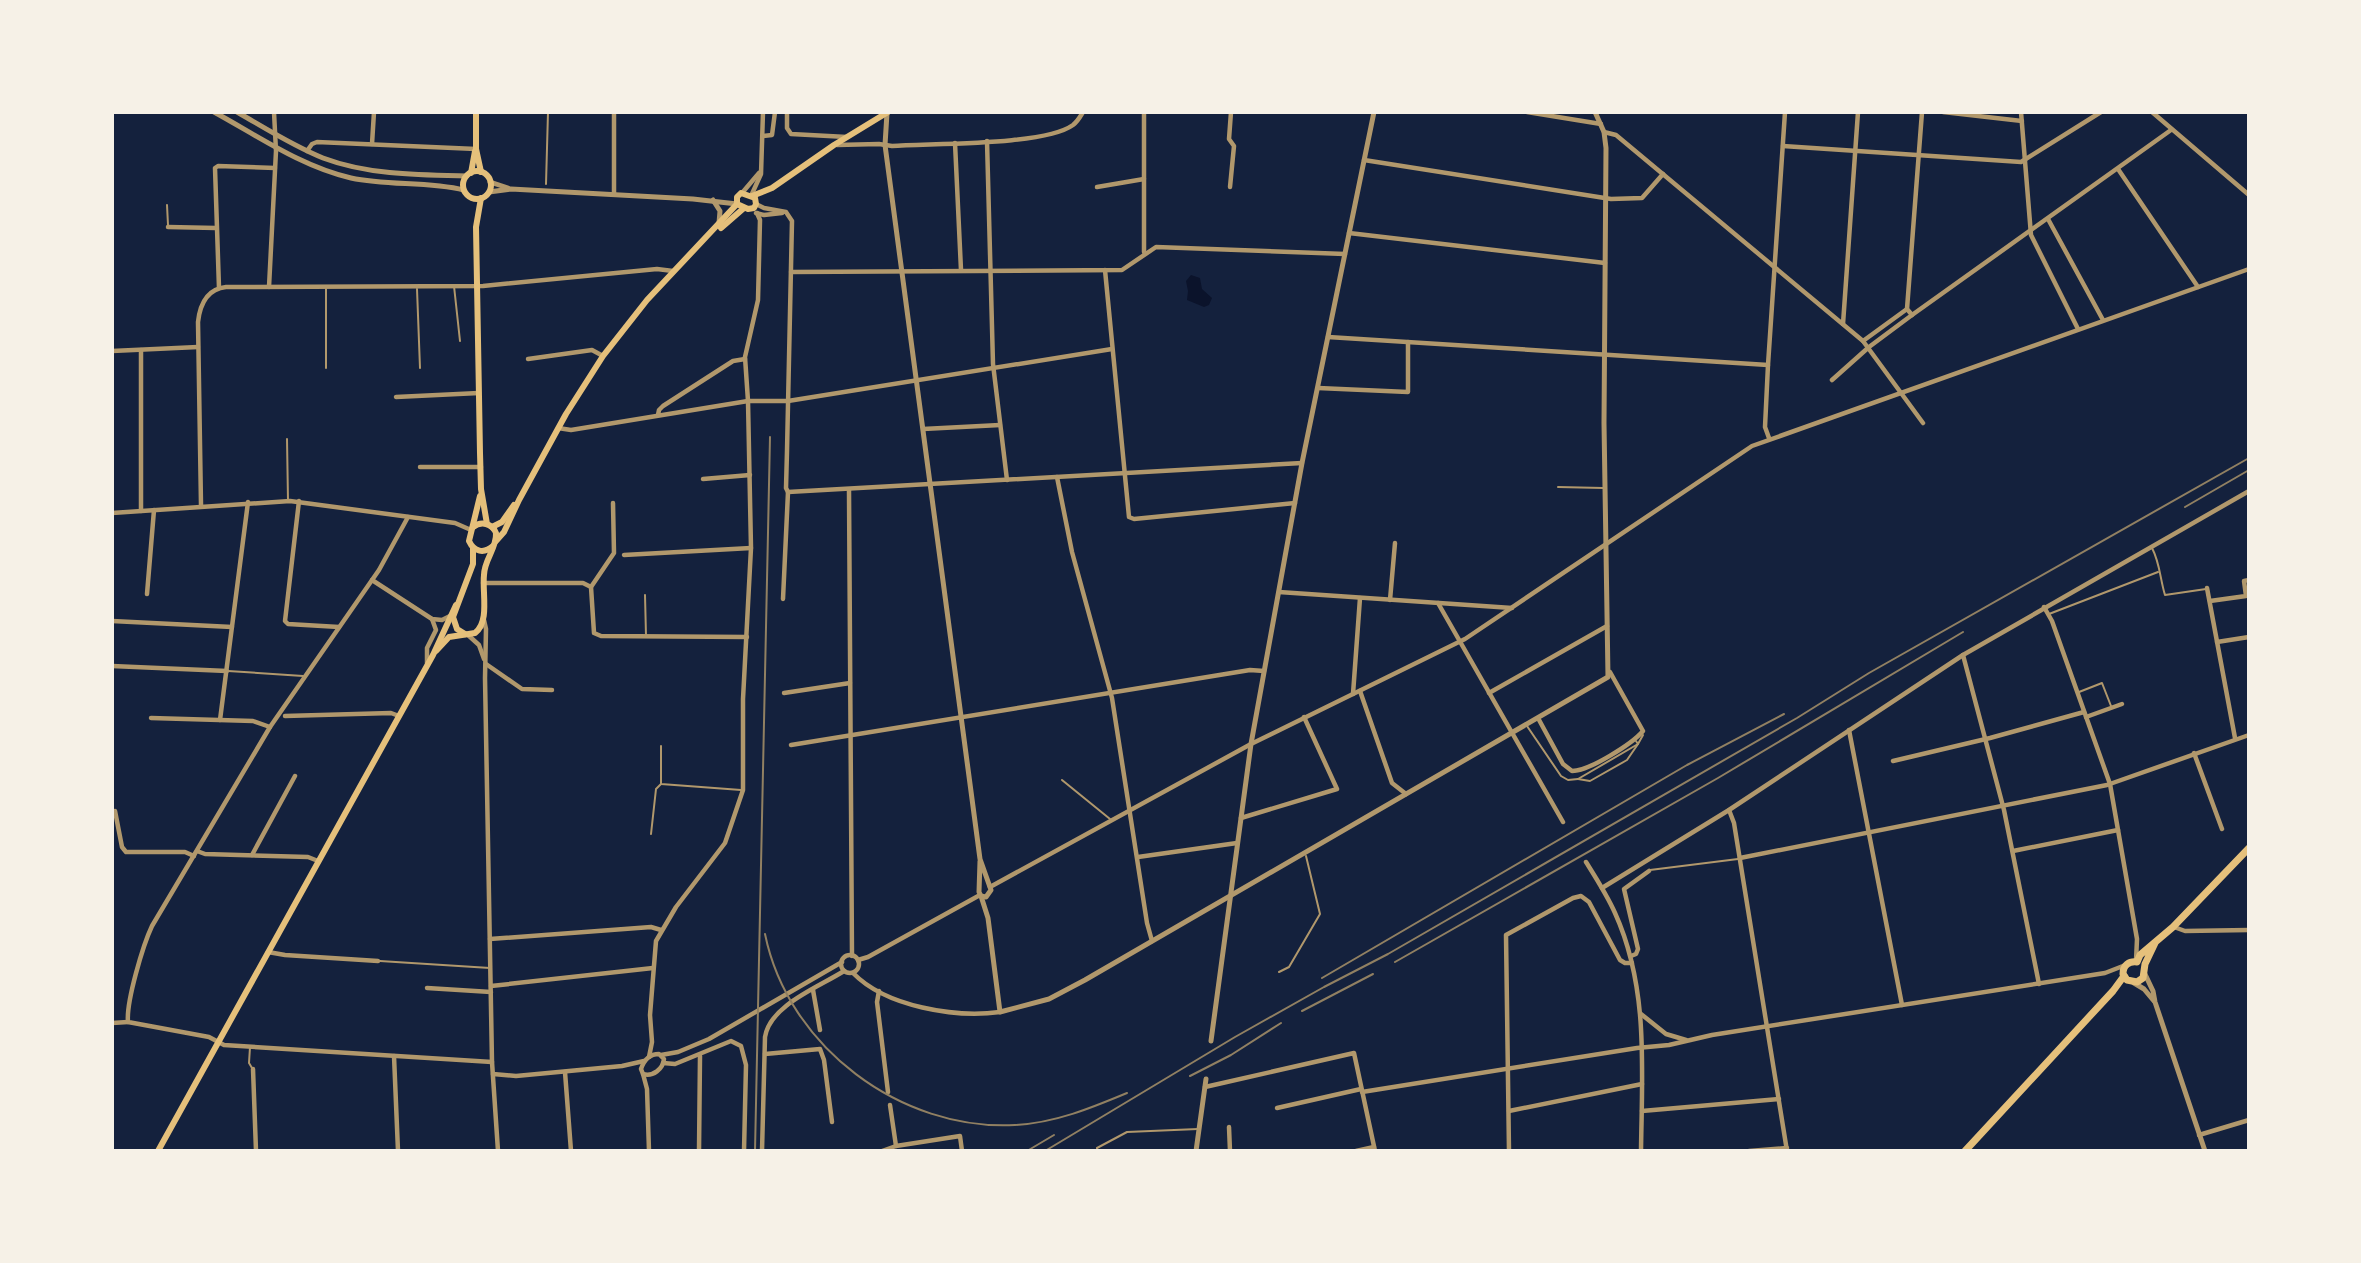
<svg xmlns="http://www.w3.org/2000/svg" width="2361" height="1263" viewBox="0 0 2361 1263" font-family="'Sofia Sans Condensed',sans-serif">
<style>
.water{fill:#0b132b}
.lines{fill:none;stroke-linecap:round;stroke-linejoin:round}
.service{stroke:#b1986c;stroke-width:2}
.minor{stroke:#b1986c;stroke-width:4.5}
.tertiary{stroke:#b1986c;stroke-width:5}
.secondary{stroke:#e5c07b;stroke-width:6}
.primary{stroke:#e5c07b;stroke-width:7}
.rail{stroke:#918062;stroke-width:2}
</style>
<rect width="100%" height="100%" fill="#14213d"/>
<path class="water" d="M1191 275 1200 278 1202 289 1212 298 1209 305 1204 307 1187 300 1188 291 1186 281Z"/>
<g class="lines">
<g class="service">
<path d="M546 184 548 112"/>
<path d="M167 205 168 225"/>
<path d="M454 286 460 341"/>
<path d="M417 289 420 368"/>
<path d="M326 368V289"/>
<path d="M287 439 288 501"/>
<path d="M1558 487 1603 488"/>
<path d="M2152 548C2160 563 2160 579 2165 595L2206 589"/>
<path d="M645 595 646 636"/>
<path d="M2049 614 2158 572"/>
<path d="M228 671 303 676"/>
<path d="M2079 692 2102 683 2111 706"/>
<path d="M1527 726 1561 776 1568 780 1578 779 1638 744 1643 735"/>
<path d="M661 746V784L741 790"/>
<path d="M1578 779 1590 781 1627 760 1638 744 1636 741"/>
<path d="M1062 780 1110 819"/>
<path d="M651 834 656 789 661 784"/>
<path d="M1650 870 1738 859"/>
<path d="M380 961 490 968"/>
<path d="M1279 972 1289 967 1320 914 1306 856"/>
<path d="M250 1047 249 1063 252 1068"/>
<path d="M1097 1151V1148L1127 1132 1198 1129"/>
</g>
<g class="minor">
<path d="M787 112V128L791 134 847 137"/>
<path d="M1527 112 1601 124"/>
<path d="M1943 112 2022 121"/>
<path d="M2021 112 2031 235 2078 329"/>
<path d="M2152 112 2249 195"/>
<path d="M1604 132 1616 135 1863 341 1923 423"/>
<path d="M763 136 772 135 775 112"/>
<path d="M987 141 993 364 1007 480"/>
<path d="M955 143 961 270"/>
<path d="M372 144 374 112"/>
<path d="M837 145 879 144 892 146C931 143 1044 146 1073 125 1078 121 1080 117 1083 112"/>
<path d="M1783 146 2021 162 2101 112"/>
<path d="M307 151 312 144 317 142 476 149"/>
<path d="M1364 160 1611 199 1642 198 1663 174"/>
<path d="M2118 169 2198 287"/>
<path d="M1097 187 1144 179"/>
<path d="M1230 187 1234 146 1229 139 1231 112"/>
<path d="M742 193 759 173"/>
<path d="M614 194V112"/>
<path d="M751 196 761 174 763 112"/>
<path d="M756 204 764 208 786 212 792 221 787 451 786 488 788 492 1302 463"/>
<path d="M756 213 764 215 782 213"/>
<path d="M2048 219 2103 320"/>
<path d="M168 227 216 228"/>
<path d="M1349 233 1605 263"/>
<path d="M1144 252V112"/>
<path d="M1105 270 1129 517 1134 519 1295 503"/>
<path d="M791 272 1122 270 1156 247 1345 254"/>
<path d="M269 287 276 151 274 112"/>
<path d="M219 288 215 168 218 166 275 168"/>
<path d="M1912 315 1907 309 1922 112"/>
<path d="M1843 324 1858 112"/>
<path d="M1328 337 1768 365"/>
<path d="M1863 341 1907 309"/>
<path d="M141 350V511"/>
<path d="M112 351 198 347"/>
<path d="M528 359 592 350 603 356"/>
<path d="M1832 380 1869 347 1912 315 2171 130"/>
<path d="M1318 388 1408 392V342"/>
<path d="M396 397 479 393"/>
<path d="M658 415 659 410 663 406 733 361 745 359"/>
<path d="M558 428 571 430 748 401H788L1112 349"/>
<path d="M923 429 1000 425"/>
<path d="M1769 438 1765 427 1768 365 1785 112"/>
<path d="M420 467H481"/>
<path d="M1057 477 1072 552 1112 698 1147 923 1152 941"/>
<path d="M703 479 750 475"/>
<path d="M849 490 852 956"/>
<path d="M299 501 285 621 288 624 339 627"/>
<path d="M613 503 614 553 591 587 594 633 601 636 747 637"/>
<path d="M201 505 198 322C200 304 207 289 226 287L483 286 657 269 673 271"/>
<path d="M112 513 290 501 455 523 471 530"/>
<path d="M408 517 379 570 270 727 152 926C143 945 126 1002 128 1022L209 1037 224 1045 492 1062"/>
<path d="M624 555 751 548"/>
<path d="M372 580 432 619 442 620 450 616"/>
<path d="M483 583H583L591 587"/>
<path d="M2207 588 2235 738"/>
<path d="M1279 592 1512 608"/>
<path d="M147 594 154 510"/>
<path d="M783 599 788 492"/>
<path d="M1390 600 1395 543"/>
<path d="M2210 601 2246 596 2244 581 2249 580"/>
<path d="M1438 603 1563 822"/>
<path d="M2044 607 2052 621 2110 784 2137 939 2136 961"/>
<path d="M484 620 486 629 485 678 492 1062 498 1151"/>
<path d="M112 621 232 627"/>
<path d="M468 635 479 645 484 659"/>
<path d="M2217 642 2249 637"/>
<path d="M1963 655 2004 810 2039 984"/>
<path d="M427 663V648L436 630 432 619"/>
<path d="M486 664 522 689 552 690"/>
<path d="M112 666 227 671"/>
<path d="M1360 691 1392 783 1406 794"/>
<path d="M784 693 850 683"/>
<path d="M1489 693 1607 626"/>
<path d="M1353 694 1360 598"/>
<path d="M285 716 391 713 399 716"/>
<path d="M2086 717 2122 704"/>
<path d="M151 718 253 721 270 727"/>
<path d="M1538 718 1563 764 1572 771C1589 771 1632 744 1643 731L1610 672"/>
<path d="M220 720 248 502"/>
<path d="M1849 730 1902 1005"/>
<path d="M791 745 1250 670 1264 671"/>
<path d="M2194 753 2222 829"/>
<path d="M1893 761 1990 738 2084 712"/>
<path d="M1729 810 1734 823 1787 1151"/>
<path d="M115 811 122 847 126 852H185L194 856"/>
<path d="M1241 818 1337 789 1304 717"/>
<path d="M197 851 205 854 308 857 318 861"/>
<path d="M2013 851 2118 830"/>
<path d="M252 855 295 776"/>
<path d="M1138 857 1237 843"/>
<path d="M1740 858 2107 785 2249 735"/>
<path d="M1586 862C1596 878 1607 895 1615 913 1649 988 1642 1070 1641 1151"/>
<path d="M990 887 1251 744 1465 639 1752 446 2249 269"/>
<path d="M1602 888 1729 810 1963 655 2249 491"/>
<path d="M2174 927 2185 931 2249 930"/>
<path d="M490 939 651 927 661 930"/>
<path d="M268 952 285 955 378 961"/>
<circle cx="850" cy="964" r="9"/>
<path d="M1631 956 1636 954 1638 949 1624 889 1649 871"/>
<path d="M858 960 868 957 980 895"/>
<path d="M853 973C886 1007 956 1018 1000 1012"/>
<path d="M491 986 653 968"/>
<path d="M427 988 491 992"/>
<path d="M813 990 820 1030"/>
<path d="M879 991 877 1002 888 1092"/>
<path d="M1641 1014 1666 1034 1686 1040"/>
<path d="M112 1023 128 1022"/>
<path d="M659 1054 664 1059C663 1069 653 1077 643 1074L641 1069C644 1060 650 1054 659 1054Z"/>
<path d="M765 1054 820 1049 824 1060 832 1122"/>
<path d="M661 1055 678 1052 709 1039 842 962"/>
<path d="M394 1056 398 1151"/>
<path d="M649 1057 652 1042 650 1015 656 941 676 907 725 843 743 790V699L751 548 748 401 745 357 758 300 760 220 757 213"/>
<path d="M663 1063 675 1064 731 1041 741 1046 746 1065 744 1151"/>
<path d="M253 1069 256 1151"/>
<path d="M565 1072 571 1151"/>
<path d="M493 1074 516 1076 622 1066 644 1061"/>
<path d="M643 1074 647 1089 649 1151"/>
<path d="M1205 1087 1354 1053 1375 1151"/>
<path d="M1362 1092 1637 1048 1669 1045 1712 1035 2105 973 2123 966"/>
<path d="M890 1105 896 1146"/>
<path d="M1277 1108 1361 1089"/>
<path d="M1509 1111 1642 1084"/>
<path d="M1642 1111 1779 1099"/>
<path d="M1229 1127 1230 1151"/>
<path d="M2199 1135 2249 1120"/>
<path d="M699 1151 700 1056"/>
<path d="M762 1151 765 1037C770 1005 819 987 844 971"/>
<path d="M882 1151 896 1146 960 1136 962 1151"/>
<path d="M1356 1151 1374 1147"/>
<path d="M1509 1151 1506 935 1573 898 1581 896 1589 902 1620 960 1625 963H1632"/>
<path d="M1749 1151 1787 1148"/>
</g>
<g class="tertiary">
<path d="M214 112C258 136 302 167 351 178 388 186 427 181 464 190"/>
<path d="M237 112C265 128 293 146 323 158 368 175 419 175 467 176"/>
<path d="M887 113 885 145 980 859 991 890 986 897 981 896 979 892 980 861"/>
<path d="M490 182 508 188"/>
<path d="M489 192 511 189 693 199 737 204"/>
<path d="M713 200 720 211 719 223"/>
<path d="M981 896 988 918 1000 1012 1049 999 1085 980 1608 677 1604 423 1606 148 1604 132 1595 112"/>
<path d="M2144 972 2153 991 2155 1002 2205 1151"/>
<path d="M2134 983 2144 989 2154 1001"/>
<path d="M1211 1041 1251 744 1302 463 1374 112"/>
<path d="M1196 1151 1206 1079"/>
</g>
<g class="secondary">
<path d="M476 112V149L481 172"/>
<circle cx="477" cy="185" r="14"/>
<path d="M471 173 475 151"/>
<path d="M741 193 755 198 756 204 754 208 748 209 737 204V197Z"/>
<path d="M752 196 772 188 834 145 888 112"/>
<path d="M481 198 476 227 480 453 481 489 487 524"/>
<path d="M721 228 744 208"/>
<path d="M480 496 469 541C474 552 484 554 493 546"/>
<path d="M492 527 502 522 514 505"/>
<path d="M496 541 504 532 519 500 566 414 603 356 647 300 737 204"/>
<path d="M465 634 457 629 453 617 473 564V548"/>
<path d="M436 651 449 637 475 633C490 622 482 592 484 575 484 560 497 548 496 533 492 523 481 521 473 527"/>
<path d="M158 1151 433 655 456 605"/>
</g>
<g class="primary">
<path d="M2155 943 2145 964 2143 978 2137 982 2127 980 2123 974C2123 965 2129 961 2137 962L2140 955 2173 927 2249 848"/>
<path d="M1965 1151 2113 991 2124 976"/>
</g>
<g class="rail">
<path d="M2185 507 2249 470"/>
<path d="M765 934C788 1047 901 1131 1015 1125 1055 1123 1091 1108 1127 1093"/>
<path d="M1395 962 1718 778 1963 632"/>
<path d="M1322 978 1687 765 1784 714"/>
<path d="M1302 1011 1373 974"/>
<path d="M1190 1076 1231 1055 1281 1023"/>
<path d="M755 1151 770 437"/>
<path d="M1027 1151 1054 1135"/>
<path d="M1045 1151 1235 1037 1324 987 1388 954 1797 718 1869 673 2249 458"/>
</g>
</g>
<rect width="2361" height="1263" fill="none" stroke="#f6f1e7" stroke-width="228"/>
</svg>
